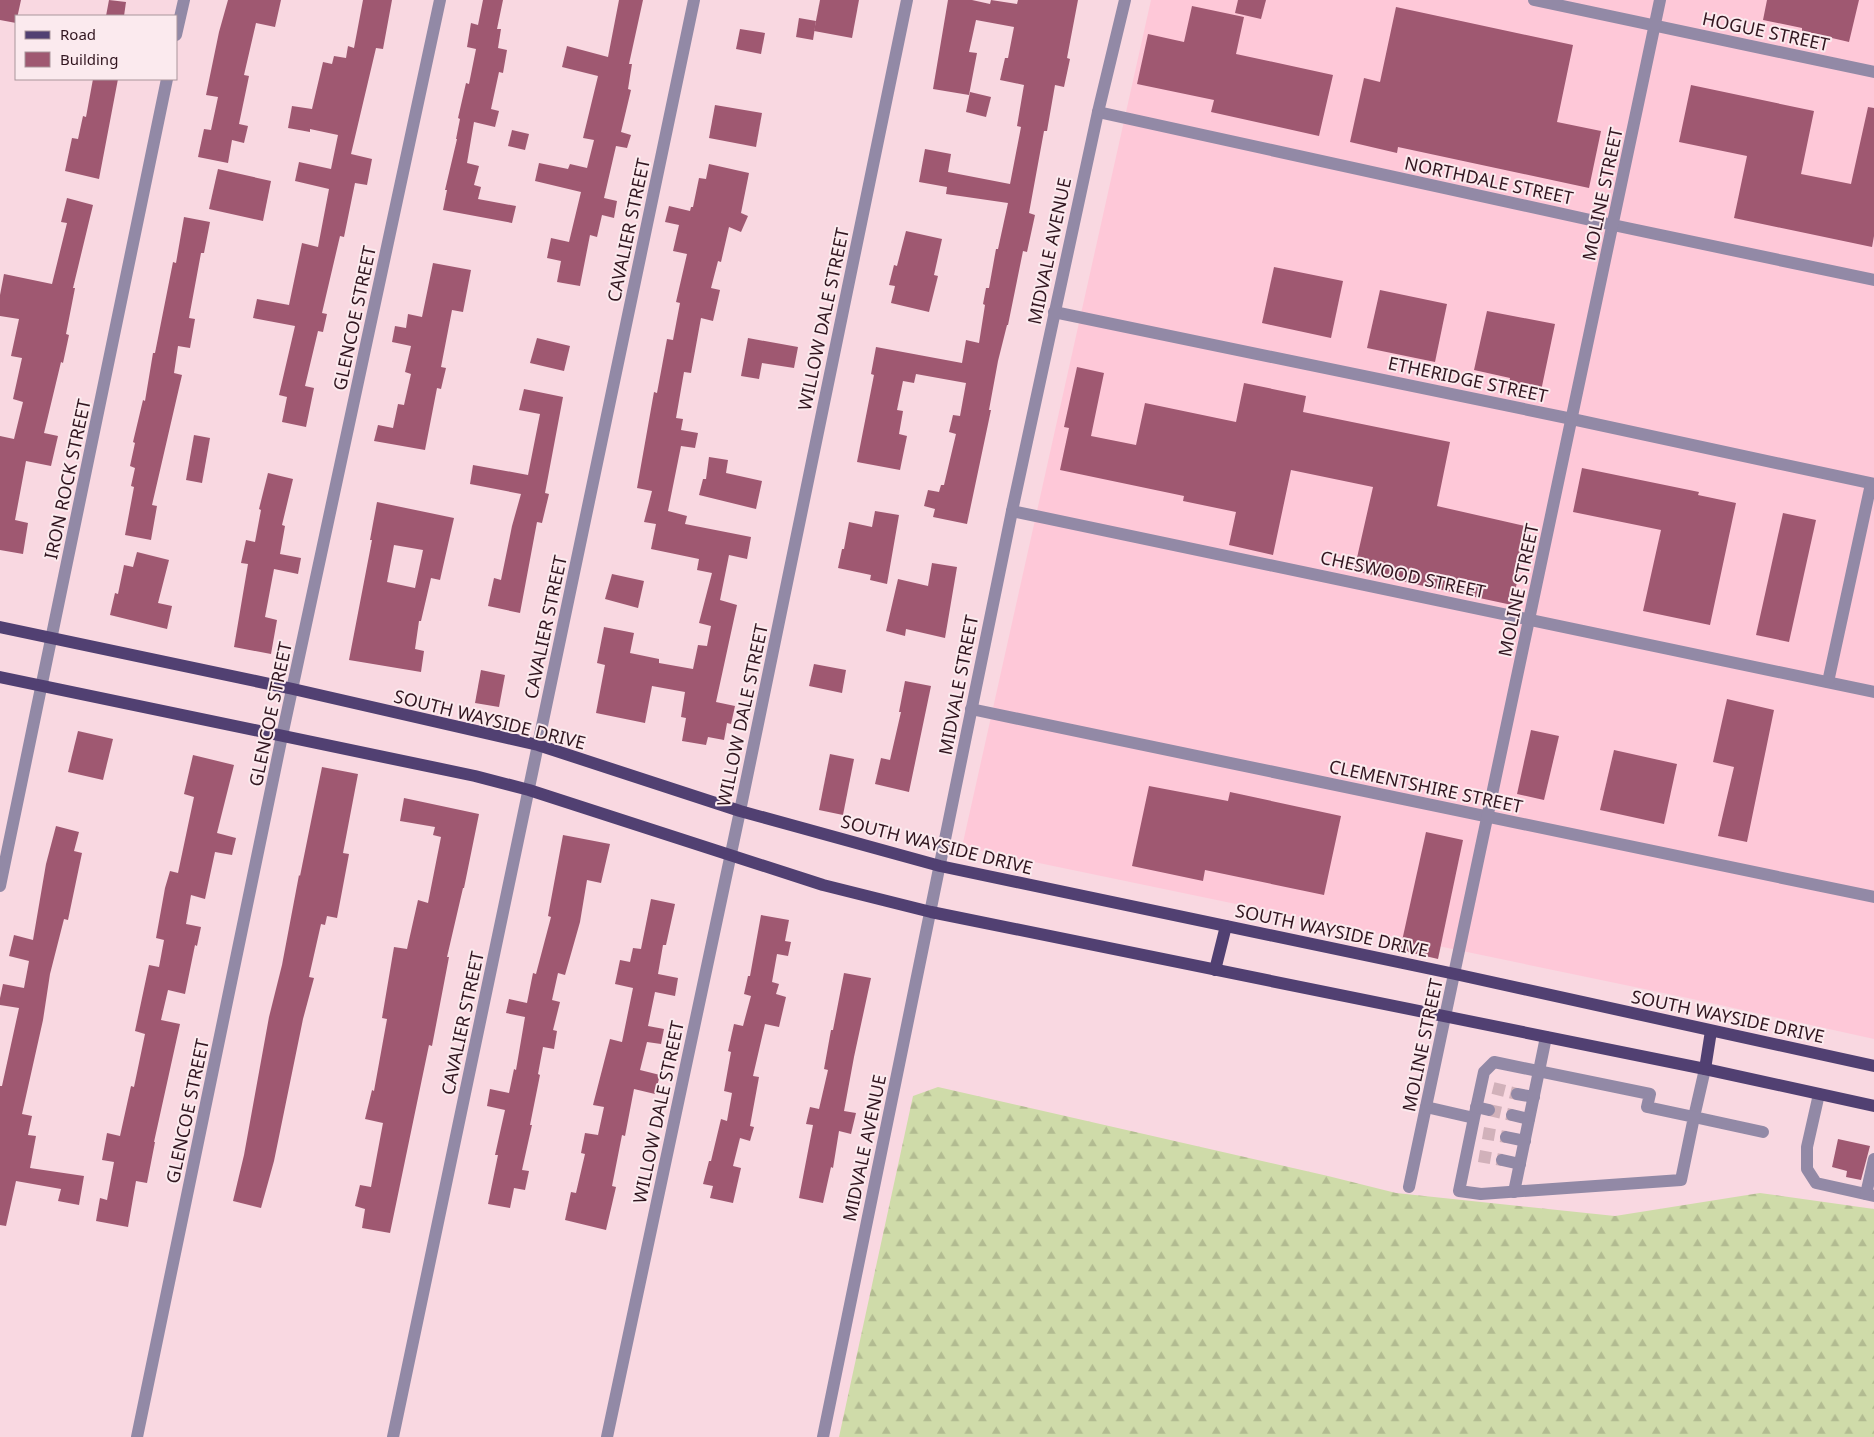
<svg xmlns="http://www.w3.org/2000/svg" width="1874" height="1437" viewBox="0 0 1874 1437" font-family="'Noto Sans',sans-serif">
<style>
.built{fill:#fec8d8}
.forest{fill:url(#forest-firs)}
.building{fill:#9f5871;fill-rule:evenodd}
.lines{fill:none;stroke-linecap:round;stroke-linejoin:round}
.minor-tunnel{stroke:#d1b1ba;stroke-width:12;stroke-dasharray:12 6;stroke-linecap:butt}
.minor{stroke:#9289a6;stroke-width:12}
.major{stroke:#514072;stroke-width:12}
.labels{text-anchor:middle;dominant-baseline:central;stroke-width:4;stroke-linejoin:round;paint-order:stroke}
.street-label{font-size:18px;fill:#31151f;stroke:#fbeaee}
</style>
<defs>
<pattern id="forest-firs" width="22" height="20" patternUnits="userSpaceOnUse" patternTransform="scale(1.25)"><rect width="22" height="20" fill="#cfdba9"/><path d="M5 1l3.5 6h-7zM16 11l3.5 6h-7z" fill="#b2bb91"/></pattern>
</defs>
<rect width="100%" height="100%" fill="#f9d8e1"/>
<path class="built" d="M1151 0H1874V1039L1702 1001 962 847Z"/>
<path class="forest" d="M938 1087 1328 1176 1396 1193 1615 1216 1760 1193 1874 1209V1437H839L913 1096Z"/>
<g class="building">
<path d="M0 0H21L16 23 0 20Z"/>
<path d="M109 0 126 2 124 16H106Z"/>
<path d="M228 0H281L275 27 256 23 244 75 249 76 239 124 248 126 244 143 232 140 228 163 198 157 204 129 211 130 218 97 206 95 219 32Z"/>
<path d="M363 0H392L383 49 376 48 351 154 372 159 367 185 355 183 344 237 340 236 322 313 327 314 323 332 318 331 305 386 314 388 306 427 282 422 287 397 279 395 295 326 253 318 257 299 289 305 302 243 318 247 329 189 295 181 299 162 331 169 338 135 310 129V132L288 128 292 106 312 109 323 62 332 64 334 56 346 58 348 46 354 48Z"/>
<path d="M483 0H503L497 29H501L498 48 507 50 503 73 499 72 491 109 499 111 495 127 474 122 467 163 479 166 474 185 481 187 478 199 516 206 512 223 443 210 447 190H445L457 139H456L460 119 458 118 466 83 469 84 476 49 467 47 471 23 478 25Z"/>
<path d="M619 0H643L629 64H632L628 89 631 90 621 132 631 135 627 148 616 146 604 198 617 201 614 218 602 215 597 237 590 235 580 286 557 282 561 261 547 258 551 238 569 242 581 192 535 181 539 163 568 169 570 164 587 168 594 140 583 138 598 76 562 67 567 46 608 57Z"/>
<path d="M820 0H859L852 38 814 31Z"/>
<path d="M948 0H972L990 4 991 0 1017 4 1018 0H1078L1067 58 1070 59 1064 87 1055 85 1047 131H1044L1029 213 1035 215 1027 252 1023 251 1008 325H1007L998 361 989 410H991L967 524 933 517 935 509 924 506 928 490 939 492 941 485H944L956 434 949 432 953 415 960 416 966 383 916 374 914 383 903 381 897 410 903 411 899 434 907 436 900 470 857 462 874 375 871 374 876 347 962 363 966 340 979 343 985 305 983 304 986 288H989L996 249H998L1008 203 946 194 947 187 919 182 925 149 951 154 948 172 1010 184 1021 127 1017 126 1024 85 1000 80 1005 58H1008L1014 27 976 20 969 52 977 53 969 95 933 89Z"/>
<path d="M1238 0H1266L1261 19 1235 13Z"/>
<path d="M1767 0H1859L1849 42 1802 31V28L1763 20Z"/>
<path d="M1192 6 1244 17 1236 54 1333 75 1319 136 1211 112 1214 100 1137 84 1148 34 1184 42Z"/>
<path d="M1396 7 1573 45 1557 122 1601 131 1589 188 1398 147 1397 153 1350 142 1364 78 1380 82Z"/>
<path d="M799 18 816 21 813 40 796 37Z"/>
<path d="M740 29 765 33 761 54 736 49Z"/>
<path d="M93 79H118L99 179 65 171 72 138 78 139 83 116 86 117Z"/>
<path d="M1691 85 1814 111 1801 174 1851 184 1868 107 1874 108V236L1872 247 1734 218 1747 156 1679 142Z"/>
<path d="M970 92 991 97 986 117 966 112Z"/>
<path d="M715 105 762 113 756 147 709 138Z"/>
<path d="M512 130 529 134 525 150 508 146Z"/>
<path d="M709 164 749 173 741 213 748 216 741 232 729 227 721 262 718 261 711 288 720 290 713 321 701 318 691 373 684 372 676 418 683 419 681 430 698 433 695 448 681 446 668 511 687 516 685 524 751 537 747 559 729 555 720 600 737 605 716 702 735 706 731 724 727 723 724 740 708 737 706 745 682 741 686 718 681 717 685 692 652 686 645 723 596 713 605 665 597 663 604 627 634 633 630 653 659 659V663L693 669 698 645 707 646 711 626 699 623 712 573 697 570 699 559 651 549 656 524 644 522 652 491 637 488 654 392 657 393 667 339 673 340 680 303 676 302 687 254 673 251 679 225 665 222 669 206 690 211 691 207H693L699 178 706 179Z"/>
<path d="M218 169 271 181 263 221 209 209Z"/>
<path d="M67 198 93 205 73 288H75L66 334 69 335 63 363 61 362 44 433 58 436 51 466 26 461 15 520 28 523 23 554 0 550V436L14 439 23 402 13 399 22 358 11 356 19 319 0 316V295L4 274 52 284 67 223 61 222Z"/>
<path d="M184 217 210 222 204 253H201L189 318 195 319 190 348 178 346 174 373 182 375 152 505 157 506 151 540 125 535 134 487 131 486 135 468 130 466 135 443 133 442 143 400 145 401 153 353H155L173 262 176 263Z"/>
<path d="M906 231 942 239 934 275 938 276 929 312 891 303 895 286 889 285 894 265 897 266Z"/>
<path d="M433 263 471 270 463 312 452 310 441 367 446 368 441 389 437 388 425 450 374 441 378 425 393 428 398 404 404 405 411 374 405 372 411 346 392 342 395 326 406 328 408 314 422 317Z"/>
<path d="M1274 267 1343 281 1331 338 1262 323Z"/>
<path d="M1380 290 1447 304 1435 362 1367 348Z"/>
<path d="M1487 311 1555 324 1541 391 1509 384 1510 378 1474 370Z"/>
<path d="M537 338 570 346 564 371 530 363Z"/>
<path d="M748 338 798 347 794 368 762 363 759 379 741 376Z"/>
<path d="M1077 367 1104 373 1091 436 1136 445 1145 403 1236 422 1244 383 1306 396 1303 412 1450 442 1437 506 1529 527 1512 605 1354 571 1373 487 1291 470 1273 555 1229 545 1236 512 1183 501 1184 496 1060 470 1069 428 1064 427Z"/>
<path d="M524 389 563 397 545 493 549 494 542 523 537 522 520 613 488 606 494 578 501 580 512 526 521 494 470 484 473 465 528 475 540 414 519 410Z"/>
<path d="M194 435 210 438 202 483 186 480Z"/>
<path d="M709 457 728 460 726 473 762 481 756 509 699 495 703 479H706Z"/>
<path d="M1582 468 1699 492 1698 495 1736 503 1710 625 1643 611 1661 530 1573 512Z"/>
<path d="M268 473 293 479 282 525 285 526 280 554 301 558 298 574 274 569 265 617 277 620 271 654 234 647 248 564 241 563 246 540 255 542 261 510 259 509Z"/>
<path d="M377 502 454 518 440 580 431 578 421 621H419L415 649 424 651 421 672 349 660 372 540H370ZM394 545 423 550 415 588 387 582Z"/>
<path d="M875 511 899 515 887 584 870 580 871 575 838 568 842 549H844L849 522 872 527Z"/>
<path d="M1783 513 1816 520 1789 642 1756 635Z"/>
<path d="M137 552 169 560 158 603 172 606 167 629 110 615 115 593 118 594 124 565 133 567Z"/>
<path d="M932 563 957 567 945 638 906 629 905 636 886 631 898 579 928 586Z"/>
<path d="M612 574 644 581 638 608 605 599Z"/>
<path d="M814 664 846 670 842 693 809 686Z"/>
<path d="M481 670 505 675 499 707 475 703Z"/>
<path d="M905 681 931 686 909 792 875 784 881 758 890 760 901 712H899Z"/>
<path d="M1727 699 1774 710 1747 842 1718 836 1734 767 1713 762Z"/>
<path d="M1531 730 1559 736 1544 800 1517 794Z"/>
<path d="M78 731 113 739 103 780 68 772Z"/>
<path d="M1614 750 1677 764 1664 824 1600 810Z"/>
<path d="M830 754 854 759 843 815 819 810Z"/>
<path d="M193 755 234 765 217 833 236 838 232 855 215 852 205 899 191 895 186 924 201 927 197 946 195 945 185 994 168 990 161 1020 180 1024 154 1142H155L147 1183 136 1181 128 1227 96 1221 100 1198 107 1200 114 1162 102 1160 107 1133 120 1136 131 1086 134 1087 145 1034 135 1031 149 965 159 967 164 940 156 938 165 888 170 871 178 873 194 797 184 794Z"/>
<path d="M322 767 358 774 343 853 349 854 337 918 327 916 325 925 321 924 309 977 314 978 303 1019 274 1161 261 1208 233 1201 244 1155 269 1017 282 965 299 875 300 876Z"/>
<path d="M1149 786 1228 801 1230 792 1341 816 1324 895 1205 870 1203 881 1132 866Z"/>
<path d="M404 798 479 814 464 888H463L447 957H449L432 1046 429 1045 390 1233 362 1228 365 1209 355 1206 360 1185 371 1187 383 1123 365 1119 372 1090 374 1091 387 1019 382 1018 394 947 407 949 418 900 428 903 441 837 433 835 435 827 400 821Z"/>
<path d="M56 826 79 832 74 851 82 853 68 920 64 919 50 974 43 1020 22 1114 32 1116 28 1135 36 1136 30 1168 84 1176 79 1205 58 1201 61 1189 16 1181 6 1226 0 1225V1086H2L19 1008 0 1005V998L3 984 24 988 29 961 9 956 14 935 33 940 46 864Z"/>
<path d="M1426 832 1463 840 1438 959 1400 950Z"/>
<path d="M563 835 610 844 601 883 587 880 580 922 565 975 558 973 552 1000 560 1002 553 1030 557 1031 554 1049 543 1047 538 1074 540 1075 530 1125H532L522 1170 529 1171 525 1190 514 1188 510 1208 488 1204 498 1155H495L505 1110 487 1106 490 1089 509 1093 514 1069 516 1070 525 1017 506 1013 509 999 527 1003 533 973 536 974 551 917 548 916Z"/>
<path d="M651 899 675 904 666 945H663L658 974 678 978 675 996 655 992 648 1026 664 1029 661 1044 647 1042 640 1070 660 1075 655 1094 634 1089 625 1136 622 1135 612 1186 616 1187 606 1230 565 1220 571 1192 576 1193 585 1154 581 1153 585 1133 598 1135 604 1107 593 1105 610 1039 622 1042 633 988 615 984 620 960 630 962 633 948 641 949Z"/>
<path d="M761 915 789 920 785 941 791 942 788 956 777 954 772 982 779 984 776 994 786 997 779 1027 765 1024 753 1076 759 1077 750 1126 754 1127 750 1141 740 1138 733 1166 741 1168 733 1203 710 1198 713 1186 703 1184 709 1161H711L721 1119 727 1121 732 1093 724 1091 731 1052 728 1051 734 1024 743 1026 751 996 744 994 748 976H750Z"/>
<path d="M844 973 871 978 854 1057 844 1111 856 1113 851 1134 839 1131 833 1168 831 1167 823 1203 799 1198 813 1125 806 1124 810 1107 819 1109 828 1070 824 1069 831 1030H833Z"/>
<path d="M1838 1139 1870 1146 1861 1180 1846 1177 1847 1171 1832 1167Z"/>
</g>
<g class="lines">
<g class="minor-tunnel">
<path d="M1493 1088 1517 1094"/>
<path d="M1489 1110 1512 1115"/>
<path d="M1483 1133 1506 1137"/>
<path d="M1479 1156 1502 1160"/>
</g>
<g class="minor">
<path d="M1534 0 1874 72"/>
<path d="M176 35 184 0"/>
<path d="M1098 112 1613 225 1874 280"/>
<path d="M1054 312 1572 419 1874 484"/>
<path d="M1012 511 1874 692"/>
<path d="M1828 682 1871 484"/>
<path d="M971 709 1874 897"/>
<path d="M0 886 167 79"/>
<path d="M1705 1069 1694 1117 1763 1132"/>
<path d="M1517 1094 1534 1097"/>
<path d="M1819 1094 1807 1147V1169L1816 1183 1874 1196"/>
<path d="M1426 1107 1474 1118 1484 1072 1494 1062 1650 1094 1647 1107 1694 1117 1681 1180 1481 1194 1459 1191 1474 1118"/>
<path d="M1476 1107 1489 1110"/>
<path d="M1512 1115 1529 1119"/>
<path d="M1506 1137 1525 1141"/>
<path d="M1502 1160 1520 1164"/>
<path d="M1409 1187 1660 0"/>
<path d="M1514 1192 1546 1037"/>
<path d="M1866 1194 1874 1159"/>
<path d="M137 1437 282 736 440 0"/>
<path d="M393 1437 694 0"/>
<path d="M607 1437 740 811 907 0"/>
<path d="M823 1437 1012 511 1098 112 1125 0"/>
</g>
<g class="major">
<path d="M0 627 293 689 538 745 740 811 940 866 1455 974 1874 1066"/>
<path d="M0 677 475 776 529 790 823 885 931 912 1705 1069 1874 1106"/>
<path d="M1215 970 1226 926"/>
<path d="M1705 1069 1711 1031"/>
</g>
</g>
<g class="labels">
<g class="street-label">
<text transform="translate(1766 31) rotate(12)">HOGUE STREET</text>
<text transform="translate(1489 180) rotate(12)">NORTHDALE STREET</text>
<text transform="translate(1602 194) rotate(-78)">MOLINE STREET</text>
<text transform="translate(628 230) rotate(-78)">CAVALIER STREET</text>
<text transform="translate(1049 251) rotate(-78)">MIDVALE AVENUE</text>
<text transform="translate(354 318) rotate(-78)">GLENCOE STREET</text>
<text transform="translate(823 319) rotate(-78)">WILLOW DALE STREET</text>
<text transform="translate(1468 379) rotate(12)">ETHERIDGE STREET</text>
<text transform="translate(67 479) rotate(-78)">IRON ROCK STREET</text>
<text transform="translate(1403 574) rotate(12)">CHESWOOD STREET</text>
<text transform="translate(1518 590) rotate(-78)">MOLINE STREET</text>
<text transform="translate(545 627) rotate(-78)">CAVALIER STREET</text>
<text transform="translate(958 685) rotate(-79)">MIDVALE STREET</text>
<text transform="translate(270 714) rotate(-78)">GLENCOE STREET</text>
<text transform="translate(742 715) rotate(-78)">WILLOW DALE STREET</text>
<text transform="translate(490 719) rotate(14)">SOUTH WAYSIDE DRIVE</text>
<text transform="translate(1426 786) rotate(12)">CLEMENTSHIRE STREET</text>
<text transform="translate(937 844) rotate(14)">SOUTH WAYSIDE DRIVE</text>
<text transform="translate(1332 930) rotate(12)">SOUTH WAYSIDE DRIVE</text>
<text transform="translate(1728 1016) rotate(12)">SOUTH WAYSIDE DRIVE</text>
<text transform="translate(462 1023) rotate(-78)">CAVALIER STREET</text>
<text transform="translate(1422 1045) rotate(-78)">MOLINE STREET</text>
<text transform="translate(187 1111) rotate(-78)">GLENCOE STREET</text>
<text transform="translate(658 1112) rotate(-78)">WILLOW DALE STREET</text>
<text transform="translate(864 1148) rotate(-78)">MIDVALE AVENUE</text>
</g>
</g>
<rect x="15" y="15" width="162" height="65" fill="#fbeaee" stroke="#aa959b"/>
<rect x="25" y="31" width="25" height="8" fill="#514072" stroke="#aa959b"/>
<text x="60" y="40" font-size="15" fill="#31151f">Road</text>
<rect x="25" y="52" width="25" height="15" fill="#9f5871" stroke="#aa959b"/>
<text x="60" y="65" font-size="15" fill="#31151f">Building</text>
</svg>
